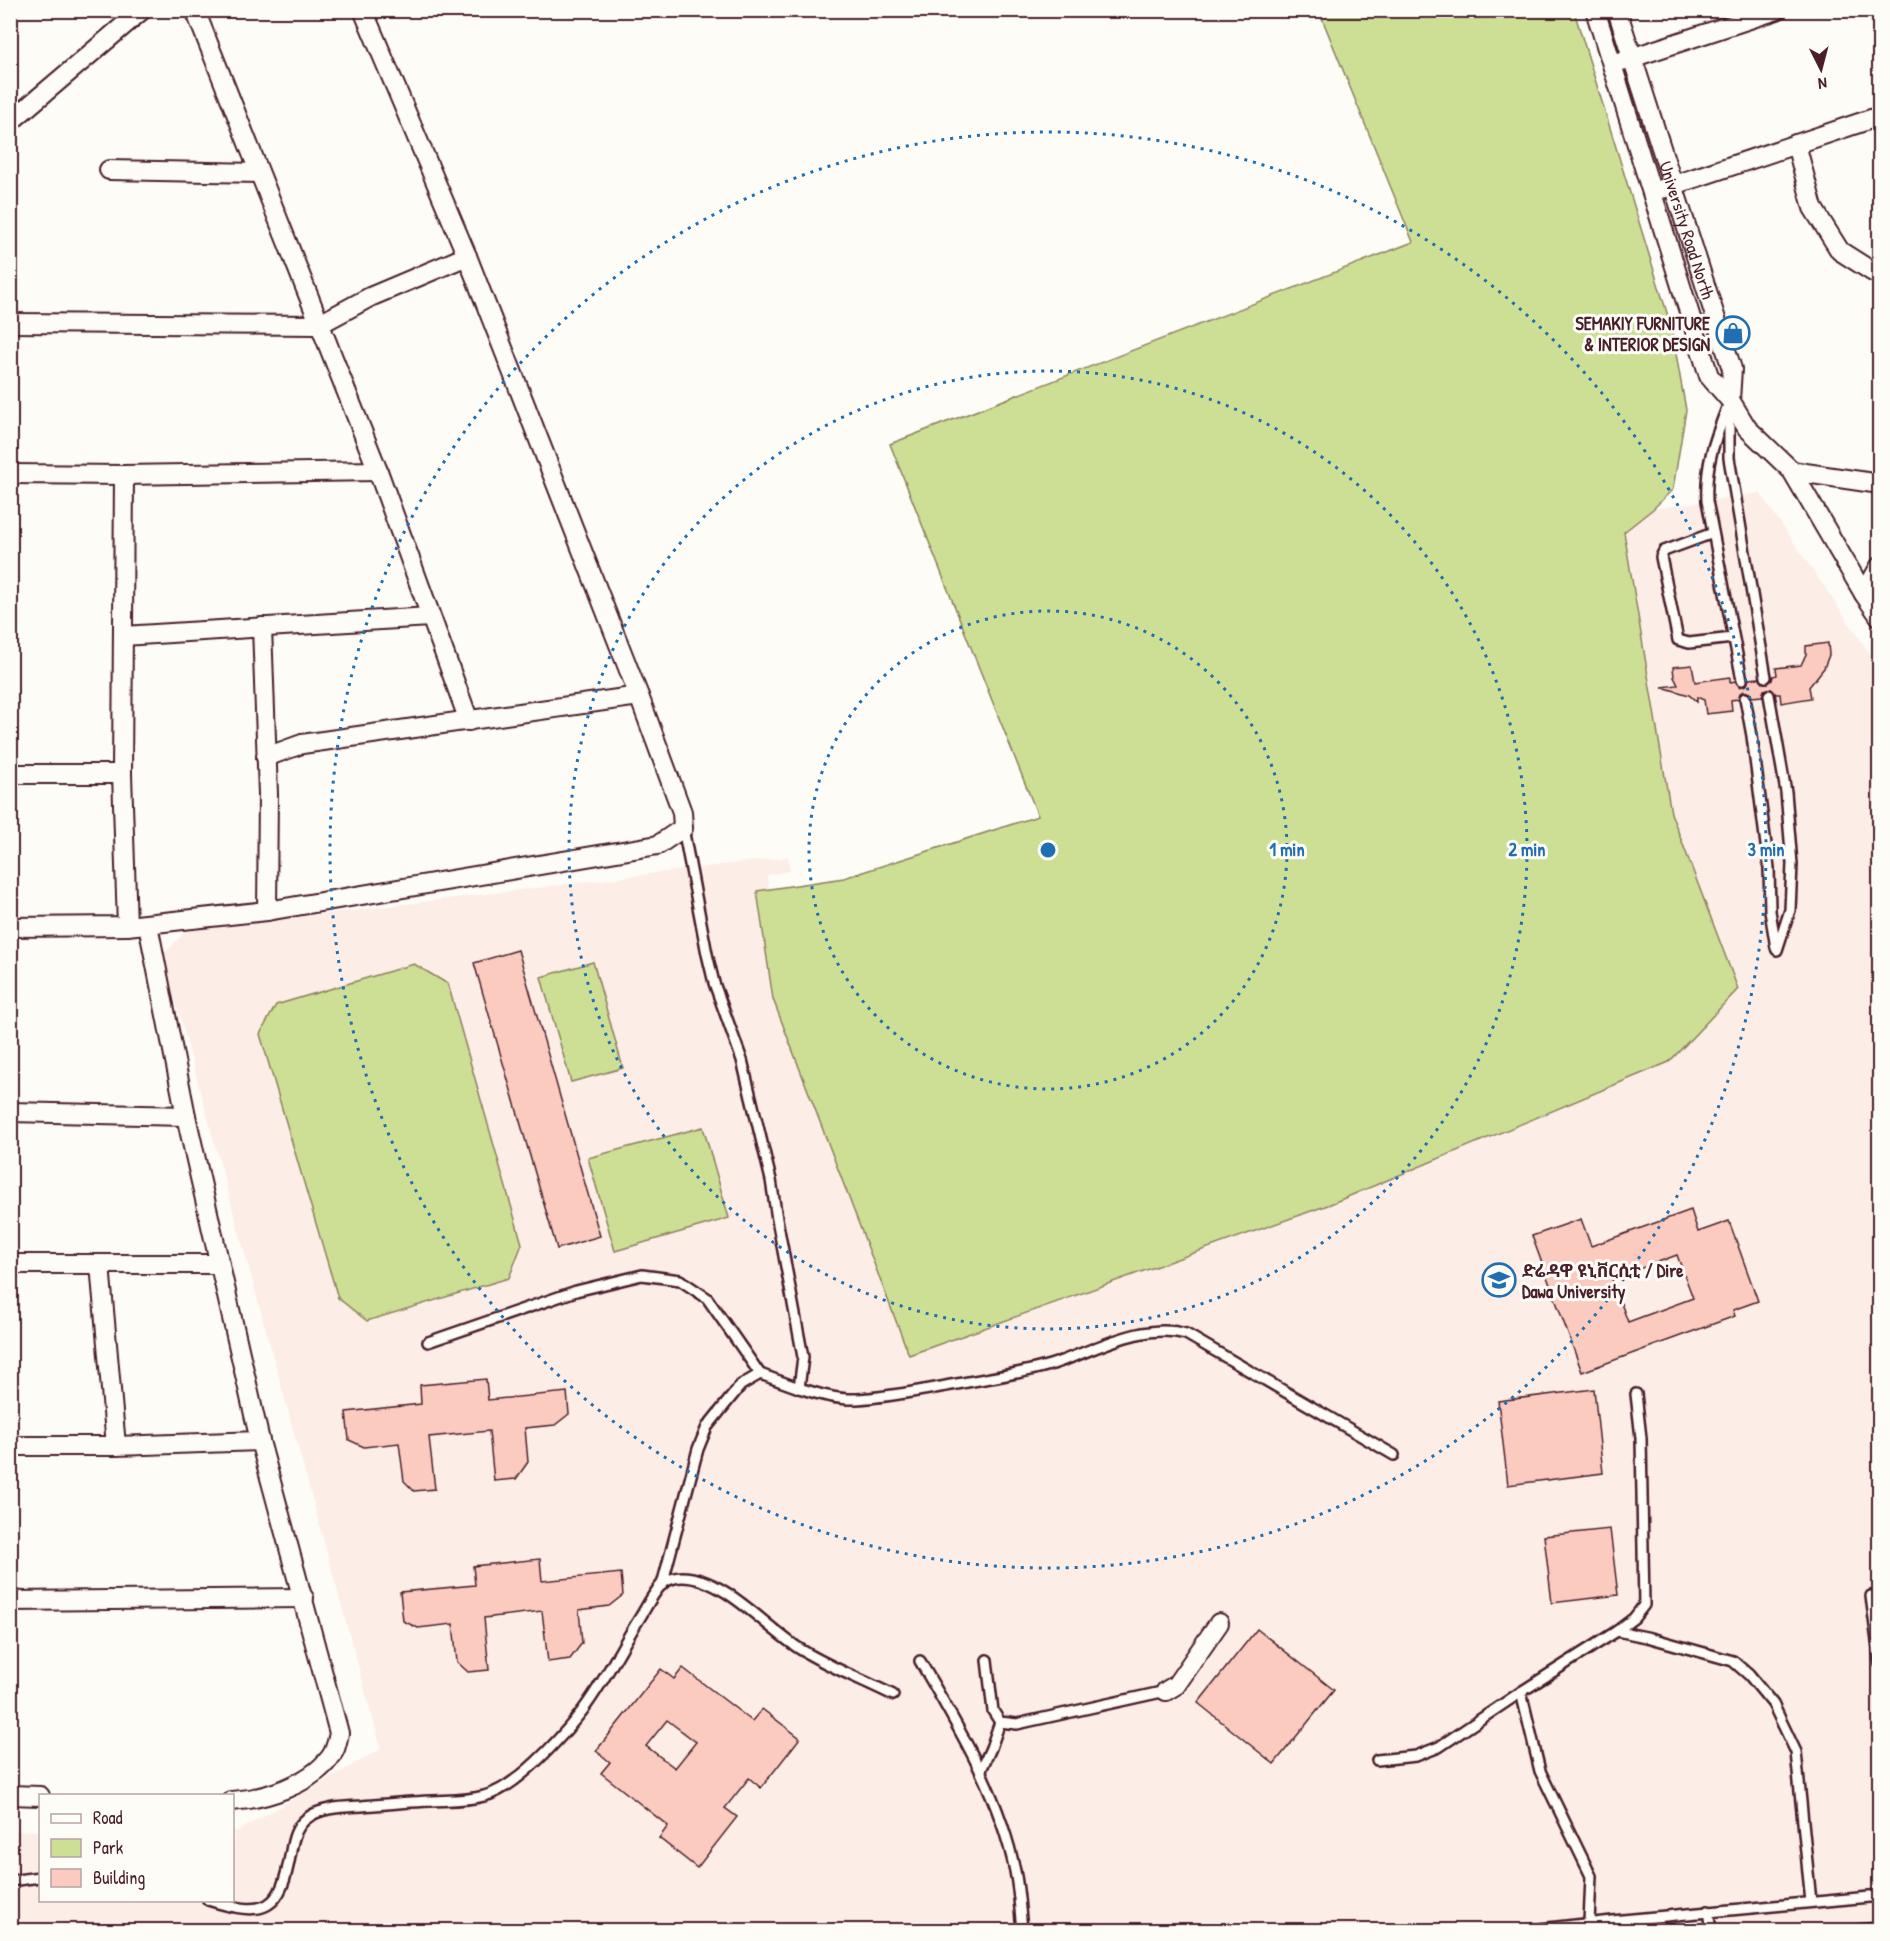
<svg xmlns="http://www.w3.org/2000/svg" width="1890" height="1941" viewBox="0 0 1890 1941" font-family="'Patrick Hand','Noto Sans Ethiopic',sans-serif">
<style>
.built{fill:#fcede6}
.green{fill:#cddf94;stroke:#8c7f60;stroke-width:1.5}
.building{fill:#facbbe;stroke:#4a1f2b;stroke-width:1.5;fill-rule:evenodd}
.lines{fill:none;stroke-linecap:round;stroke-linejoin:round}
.lane-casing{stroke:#4a1f2b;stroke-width:14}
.street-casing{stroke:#4a1f2b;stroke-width:22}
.lane{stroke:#fdfcf7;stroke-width:9}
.street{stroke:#fdfcf7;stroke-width:18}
.ring{fill:none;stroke:#1f6fb2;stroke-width:3;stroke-dasharray:3 6}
.labels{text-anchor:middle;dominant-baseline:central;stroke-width:6;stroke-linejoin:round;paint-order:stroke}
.street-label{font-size:18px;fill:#4a1f2b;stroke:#fdfcf7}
.poi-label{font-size:18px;font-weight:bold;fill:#4a1f2b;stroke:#fdfcf7;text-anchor:end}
.centre{fill:#1f6fb2;stroke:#fdfcf7;stroke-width:3}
.ring-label{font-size:18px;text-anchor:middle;font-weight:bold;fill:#1f6fb2;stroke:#fdfcf7;stroke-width:6;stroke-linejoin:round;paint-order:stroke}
</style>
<rect width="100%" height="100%" fill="#fdfcf7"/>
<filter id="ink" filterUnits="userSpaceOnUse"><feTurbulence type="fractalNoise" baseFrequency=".0167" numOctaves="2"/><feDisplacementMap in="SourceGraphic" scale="12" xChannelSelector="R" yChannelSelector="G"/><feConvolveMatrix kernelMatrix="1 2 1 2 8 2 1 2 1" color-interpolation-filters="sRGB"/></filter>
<g filter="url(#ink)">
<path class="built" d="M1760 493 1879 667V1930H11V1831H40V1900H232L233 1831H238L381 1749 163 955 186 931 788 857 790 871 767 875 769 889 758 891 1738 989 1671 813 1623 531 1653 509Z"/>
<g class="green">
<path d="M1319 11H1574L1671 326 1686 410 1673 489 1653 509 1624 532 1671 813 1738 989 1669 1062 1328 1205 909 1355 773 999 757 891 844 878 1038 816 890 444 1413 242Z"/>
<path d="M593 962 623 1068 571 1082 541 977Z"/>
<path d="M414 964 448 984 522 1244 509 1278 367 1321 338 1298 260 1034 276 1005Z"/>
<path d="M703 1127 729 1218 615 1251 588 1158Z"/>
</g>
<g class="building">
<path d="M1828 643 1829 655 1824 668 1809 687 1811 698 1781 703 1780 694H1776L1771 689 1764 690 1762 696 1752 697 1750 693 1744 691 1740 693 1738 699 1731 700 1732 711 1706 714 1704 700 1697 697V702L1689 695 1662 687 1678 685 1674 677 1673 667 1692 665 1695 682 1730 677V682L1735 681 1740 687 1747 685 1749 679 1759 678 1763 683H1768L1772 680 1773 676 1777 675 1776 668 1801 665 1806 654V646Z"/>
<path d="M518 950 600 1236 557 1249 474 963Z"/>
<path d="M1691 1210 1698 1232 1729 1221 1758 1301 1733 1310 1735 1316 1582 1372 1532 1236 1581 1219 1591 1246ZM1677 1255 1693 1298 1628 1322 1612 1279Z"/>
<path d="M486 1379 488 1400 567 1392 569 1414 555 1425 525 1428 528 1462 516 1479 494 1481 489 1431 429 1437 435 1489 414 1491 404 1481 399 1443 364 1447 349 1440 346 1412 421 1404 420 1385Z"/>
<path d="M1594 1389 1603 1473 1508 1485 1498 1401Z"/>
<path d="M1610 1529 1618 1595 1552 1603 1544 1536Z"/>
<path d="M540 1559 542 1581 621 1573 623 1595 609 1606 579 1610 582 1643 570 1659 548 1662 542 1611 484 1618 489 1670 468 1672 457 1662 453 1624 418 1628 403 1621 400 1592 475 1585 473 1566Z"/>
<path d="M1257 1629 1334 1690 1274 1764 1198 1703Z"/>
<path d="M683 1668 752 1721 762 1709 800 1738 761 1788 749 1778 725 1808 737 1817 697 1868 659 1838 668 1826 601 1773 610 1762 596 1751 661 1669 674 1679ZM667 1720 696 1742 675 1768 646 1746Z"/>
</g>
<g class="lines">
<g class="lane-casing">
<g id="lane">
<path d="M1730 400C1716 437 1705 461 1707 501L1742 680"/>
<path d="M1729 408V458L1766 677"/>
<path d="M1713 533 1664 551 1661 557 1678 640 1689 643 1733 638"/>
<path d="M1769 695 1786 792 1792 864 1790 910 1777 950"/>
<path d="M1745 698 1752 736 1769 868 1770 911 1776 948"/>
<path d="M428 1342 576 1291 642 1275 680 1280 707 1298 760 1374"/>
<path d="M799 1388C818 1394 838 1400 857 1399 890 1397 924 1390 957 1384 988 1378 1020 1374 1050 1365 1092 1352 1142 1321 1186 1334L1394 1455"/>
<path d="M662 1585 698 1449 707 1427 741 1385 760 1374 799 1388 803 1357 777 1219 771 1180 742 1060 714 983 707 954 683 828"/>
<path d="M1871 1596 1880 1664"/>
<path d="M1617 1631 1651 1638 1733 1661 1749 1675 1773 1704 1796 1752 1811 1902"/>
<path d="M987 1660 993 1711 1000 1722 1017 1724 1166 1691"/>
<path d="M920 1661C959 1728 999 1794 1015 1871 1019 1890 1020 1911 1022 1930"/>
<path d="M1521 1692 1540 1771 1591 1876 1589 1923"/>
<path d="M1377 1760 1416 1756 1439 1747 1521 1692 1617 1631 1634 1618 1644 1605 1641 1438 1636 1394"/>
<path d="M981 1770 991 1748 1000 1722"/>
<path d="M10 1881 40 1877"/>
<path d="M208 1900C266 1918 281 1911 291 1851 293 1839 296 1827 306 1819 320 1807 344 1807 362 1806 385 1804 407 1802 430 1801 448 1800 466 1801 484 1796 515 1789 559 1740 579 1715 602 1686 619 1651 639 1619 646 1608 652 1595 661 1585 666 1580 675 1577 682 1577 724 1577 766 1628 800 1649 829 1667 863 1680 893 1695"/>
<path d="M1708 1911 1711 1930"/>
<path d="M1530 1930 1612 1921 1880 1896"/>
<path d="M1857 1930 1880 1928"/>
</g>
</g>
<g class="street-casing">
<g id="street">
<path d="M195 10 378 471 469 721"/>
<path d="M1595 10 1709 376 1730 400 1747 428 1792 471 1864 594 1880 617"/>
<path id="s1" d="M1617 10 1732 369 1730 400"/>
<path d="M1878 10 1880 14"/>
<path d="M1622 61 1777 10"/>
<path d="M10 122 142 10"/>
<path d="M1796 144 1813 208 1840 251 1873 272 1880 274"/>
<path d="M109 170 259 173"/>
<path d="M1662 189 1880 116"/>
<path d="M10 323 318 325 370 297 467 256"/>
<path d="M1792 471 1880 484"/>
<path d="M10 474 124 475 378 471"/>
<path d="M124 475 122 774 127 926"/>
<path d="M1864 594 1880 566"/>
<path d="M262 627 268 794 267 911"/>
<path d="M123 636 430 617"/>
<path d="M266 757 302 744 639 696"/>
<path d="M10 774H122"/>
<path d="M148 925 186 1116 260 1441 339 1733C337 1742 336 1751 329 1759 308 1785 265 1799 232 1801"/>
<path d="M10 927 127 926 267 911 658 845 683 828 682 812 639 696 467 256 363 10"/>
<path d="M10 1112 186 1116"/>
<path d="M10 1264H220"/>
<path d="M100 1265 116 1446"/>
<path d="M10 1446H116L260 1441"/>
<path d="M10 1601 304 1598"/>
<path d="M1166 1691 1176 1685 1219 1623"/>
<path d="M10 1795 40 1796"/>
</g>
</g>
<use href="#lane" class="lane"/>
<use href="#street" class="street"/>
</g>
</g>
<g class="ring">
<circle cx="1048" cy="850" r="239"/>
<circle cx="1048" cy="850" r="479"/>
<circle cx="1048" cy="850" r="718"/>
</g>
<defs>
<g id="shop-ring" transform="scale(1.725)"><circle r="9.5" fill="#fdfcf7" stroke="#1f6fb2" stroke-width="1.5"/><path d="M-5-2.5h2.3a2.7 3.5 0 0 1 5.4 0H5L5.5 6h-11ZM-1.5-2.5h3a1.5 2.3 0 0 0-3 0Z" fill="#1f6fb2"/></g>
<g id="university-ring" transform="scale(1.725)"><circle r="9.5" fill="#fdfcf7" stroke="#1f6fb2" stroke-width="1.5"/><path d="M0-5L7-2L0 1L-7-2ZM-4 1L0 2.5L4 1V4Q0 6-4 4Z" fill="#1f6fb2"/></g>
</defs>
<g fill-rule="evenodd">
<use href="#shop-ring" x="1733" y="333"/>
<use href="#university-ring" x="1499" y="1280"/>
</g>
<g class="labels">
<g class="street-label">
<text stroke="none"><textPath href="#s1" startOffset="231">University Road North</textPath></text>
</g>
<g class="poi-label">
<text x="1710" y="323">SEMAKIY FURNITURE<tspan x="1710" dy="21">&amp; INTERIOR DESIGN</tspan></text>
<text x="1522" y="1270" text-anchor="start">ድሬዳዋ ዩኒቨርሲቲ / Dire<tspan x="1522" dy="21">Dawa University</tspan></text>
</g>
</g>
<circle cx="1048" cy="850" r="9" class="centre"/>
<g class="ring-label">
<text x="1287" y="856">1 min</text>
<text x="1527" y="856">2 min</text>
<text x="1766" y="856">3 min</text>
</g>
<rect width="1890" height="1941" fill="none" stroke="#fdfcf7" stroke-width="36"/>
<rect x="18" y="18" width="1854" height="1905" fill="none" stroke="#4a1f2b" stroke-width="2" filter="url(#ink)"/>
<rect x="39" y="1794" width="195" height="108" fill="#fdfcf7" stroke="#b5a4a5" stroke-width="1.5"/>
<rect x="51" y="1814" width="30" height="9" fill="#fdfcf7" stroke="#b5a4a5" stroke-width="1.5"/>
<text x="93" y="1824" font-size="18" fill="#4a1f2b">Road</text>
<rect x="51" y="1839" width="30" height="18" fill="#cddf94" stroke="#b5a4a5" stroke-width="1.5"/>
<text x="93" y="1854" font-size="18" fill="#4a1f2b">Park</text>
<rect x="51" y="1869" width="30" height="18" fill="#facbbe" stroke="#b5a4a5" stroke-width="1.5"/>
<text x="93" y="1884" font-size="18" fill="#4a1f2b">Building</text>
<g transform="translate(1821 69) rotate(174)" stroke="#fdfcf7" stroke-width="4.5" paint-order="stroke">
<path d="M0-4.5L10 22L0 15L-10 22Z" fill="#4a1f2b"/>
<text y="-9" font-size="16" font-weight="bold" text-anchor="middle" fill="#4a1f2b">N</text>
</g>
</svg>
